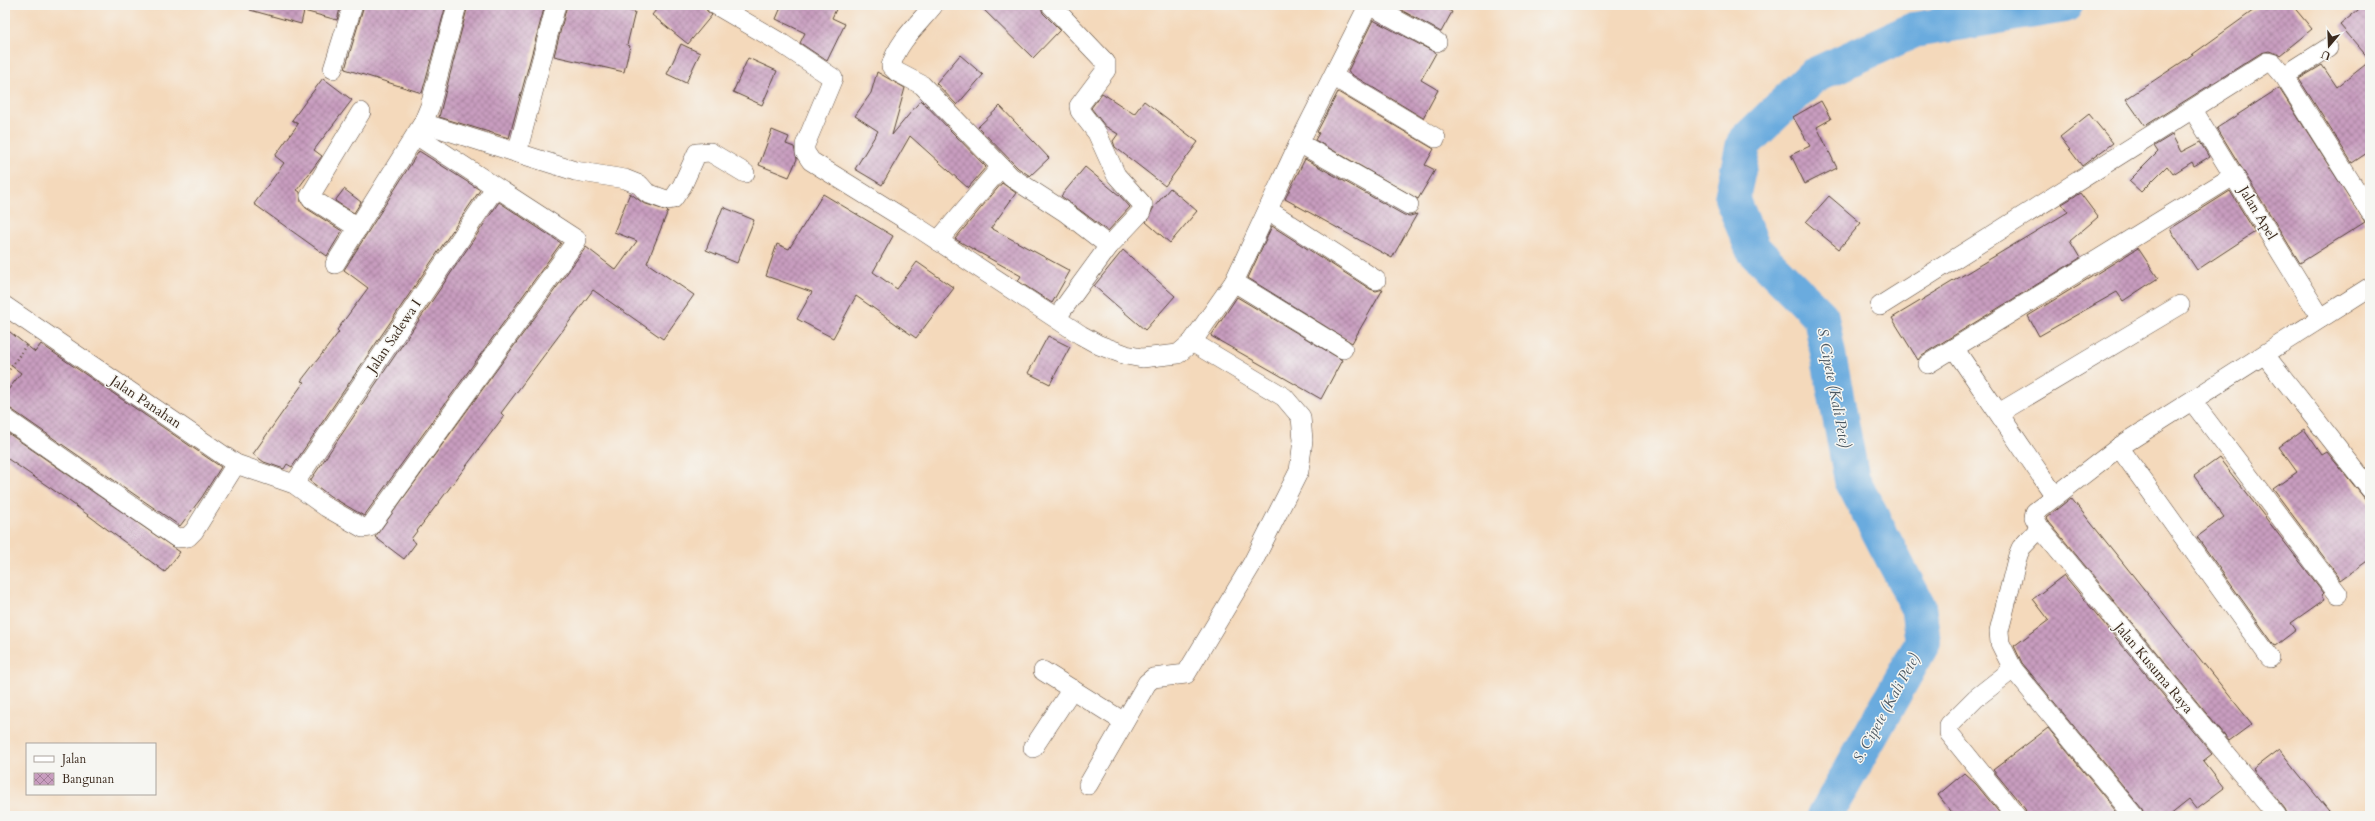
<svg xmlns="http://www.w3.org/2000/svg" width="2375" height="821" viewBox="0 0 2375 821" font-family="Cardo,serif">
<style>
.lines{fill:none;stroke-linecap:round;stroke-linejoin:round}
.river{stroke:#6aabde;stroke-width:36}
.building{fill:url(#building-cross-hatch)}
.street-casing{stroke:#574436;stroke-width:20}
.path{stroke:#574436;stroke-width:2.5;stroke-dasharray:1 3;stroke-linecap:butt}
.street{stroke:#fff;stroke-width:19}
.labels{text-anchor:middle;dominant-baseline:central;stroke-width:3;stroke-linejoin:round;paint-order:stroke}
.street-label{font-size:14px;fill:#3b2a1e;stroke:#f6f6f2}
.water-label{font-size:15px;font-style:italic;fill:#4b5761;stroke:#f6f6f2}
</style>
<defs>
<pattern id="building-cross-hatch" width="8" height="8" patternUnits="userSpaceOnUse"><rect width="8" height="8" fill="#c89dbf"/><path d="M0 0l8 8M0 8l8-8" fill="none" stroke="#a4809b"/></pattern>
</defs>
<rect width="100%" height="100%" fill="#f6f6f2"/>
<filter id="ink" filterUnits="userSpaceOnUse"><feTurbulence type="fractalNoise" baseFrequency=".025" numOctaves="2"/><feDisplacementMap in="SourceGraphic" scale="8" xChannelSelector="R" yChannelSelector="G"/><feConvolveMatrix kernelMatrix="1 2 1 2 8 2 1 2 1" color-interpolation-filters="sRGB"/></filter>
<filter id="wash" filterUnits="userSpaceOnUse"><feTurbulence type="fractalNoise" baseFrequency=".012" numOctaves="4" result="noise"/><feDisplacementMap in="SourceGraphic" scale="16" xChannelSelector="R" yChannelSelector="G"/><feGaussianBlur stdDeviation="0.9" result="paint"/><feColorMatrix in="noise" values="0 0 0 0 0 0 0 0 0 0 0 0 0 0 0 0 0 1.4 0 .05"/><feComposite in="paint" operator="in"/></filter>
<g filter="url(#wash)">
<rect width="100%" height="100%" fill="#f4d9bb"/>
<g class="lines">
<path class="river" d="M1825 816 1923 642 1918 606 1852 480 1821 317 1753 249 1732 198 1744 143 1813 76 1914 30 2065 5"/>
</g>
<g id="blocks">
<g class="building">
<path d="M251 5H341L337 20 304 11 301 24 250 10Z"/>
<path d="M364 5H446L422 93 345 69Z"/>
<path d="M468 5H545L509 138 439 117Z"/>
<path d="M567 5H605L635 12 627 45 630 46 624 72 554 56Z"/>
<path d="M660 5H705L707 11 712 15 688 44 652 15Z"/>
<path d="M782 5H838L832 18 845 24 827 61 800 43 805 33 776 19Z"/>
<path d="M979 5H1040L1043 13 1060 30 1033 58Z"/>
<path d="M1392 5H1439L1452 12 1441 32Z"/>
<path d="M2261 5H2292L2312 29 2280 55 2269 51 2261 53 2145 126 2126 99 2182 62Z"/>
<path d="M2364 5H2370V60L2340 25Z"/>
<path d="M1373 20 1436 53 1421 80 1438 90 1423 118 1349 73 1348 71Z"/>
<path d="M681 44 700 53 686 83 667 74Z"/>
<path d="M960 55 983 75 957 105 936 83Z"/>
<path d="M748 58 777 71 762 105 733 92Z"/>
<path d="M2370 61V151L2352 163 2299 79 2322 65 2337 87Z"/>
<path d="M877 72 905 88 892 135 921 100 986 167 968 188 910 136 882 185 855 169 878 131 855 116 871 93Z"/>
<path d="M323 78 352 100 314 150 322 156 297 190 300 192 301 202 306 208 342 231 327 256 254 204 284 163 275 156 298 124 292 120Z"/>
<path d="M2279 88 2365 222 2300 263 2217 128Z"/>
<path d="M1338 92 1434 149 1425 165 1435 170 1418 199 1315 140 1319 133 1317 132Z"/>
<path d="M1102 93 1134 114 1144 101 1198 142 1165 186 1115 147 1113 141 1118 134 1105 126 1091 108Z"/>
<path d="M1821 101 1831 119 1817 127 1837 168 1805 184 1791 155 1810 146 1793 117Z"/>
<path d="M1000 106 1049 158 1030 176 1018 168 978 127Z"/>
<path d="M2089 114 2113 143 2082 166 2060 137Z"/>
<path d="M772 130 789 137 786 144 794 147 797 159 789 177 759 165Z"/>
<path d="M2172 135 2181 152 2200 142 2209 157 2194 166 2192 162 2173 174 2167 166 2141 192 2129 181 2158 152 2154 146Z"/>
<path d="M419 151 480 190 292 467 287 464 284 469 264 462 253 454 304 382 301 381 339 332 337 330 368 288 344 270Z"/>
<path d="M1305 159 1404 215 1410 216 1417 214 1392 258 1285 199Z"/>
<path d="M1085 167 1120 196 1130 207 1108 231 1061 196Z"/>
<path d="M1002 183 1016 193 991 228 1070 271 1052 303 1018 281 1021 276 955 239Z"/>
<path d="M1170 188 1197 211 1170 243 1146 222 1154 207Z"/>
<path d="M344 189 361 202 354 213 335 201Z"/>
<path d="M2230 191 2255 232 2197 270 2170 229Z"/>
<path d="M630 193 643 203 668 211 647 263 694 295 663 339 593 290 501 413 504 416 411 539 416 543 404 559 375 537 586 247 616 270 637 241 614 232Z"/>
<path d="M2080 193 2098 217 2070 241 2080 258 1922 355 1918 360 1892 318 2068 212 2062 204Z"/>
<path d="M823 194 893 236 873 272 897 289 917 262 954 288 916 338 856 296 833 338 797 319 812 292 766 276 777 244 789 249Z"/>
<path d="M1829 196 1861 223 1839 249 1806 222Z"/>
<path d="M499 202 561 243 364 516 330 496 310 481Z"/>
<path d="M723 207 754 220 737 263 706 250Z"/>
<path d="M1272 226 1370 289 1376 291 1383 289 1352 343 1248 278Z"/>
<path d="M2138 248 2158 278 2123 301 2117 292 2039 336 2028 316Z"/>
<path d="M1123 250 1175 296 1145 330 1094 286Z"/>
<path d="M1237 297 1342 360 1321 399 1211 336Z"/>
<path d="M5 328 35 352 41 344 221 467 202 497 180 526 11 409 5 407V394L21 373 5 361Z"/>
<path d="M1048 336 1070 347 1050 384 1028 373Z"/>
<path d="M2304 429 2322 455 2327 452 2370 505V559L2341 580 2273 489 2297 472 2279 447Z"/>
<path d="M5 431 180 552 165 572 65 498 5 457Z"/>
<path d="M2219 458 2324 593 2322 595 2325 599 2291 623 2296 630 2275 646 2197 537 2224 517 2194 476Z"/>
<path d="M2071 498 2252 724 2229 741 2049 522 2047 517Z"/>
<path d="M2064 575 2212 754 2203 761 2224 788 2196 809 2189 800 2169 816H2145L2142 809 2022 663 2014 646 2049 620 2033 599Z"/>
<path d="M2048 728 2120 816H2027L2025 809 1993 770Z"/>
<path d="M2279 749 2297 772 2333 816H2288L2285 809 2253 769Z"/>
<path d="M1964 773 1976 784 2002 816H1955L1938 795Z"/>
</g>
</g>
</g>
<g filter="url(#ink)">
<use href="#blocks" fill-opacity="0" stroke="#574436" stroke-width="1"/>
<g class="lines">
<g class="street-casing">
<g id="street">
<path d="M716 5 781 43 833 78 805 145V152L811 161 911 223 1081 335 1099 345 1126 355 1142 358 1178 354 1192 342 1234 282 1299 143 1366 10 1375 8 1437 42"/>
<path d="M1051 5 1106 63V70L1079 106 1080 111 1097 133 1116 175 1143 205 1141 212 1109 246 1057 317"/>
<path d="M933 6C919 23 897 43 891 66L897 72 922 85 1011 177 1065 212 1109 246"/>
<path d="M333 69 353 5"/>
<path d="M2284 76 2328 48"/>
<path d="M1334 77 1436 138"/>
<path d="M2193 110 2321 318"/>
<path d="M423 123 575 171 625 179 640 185 647 193 666 200 673 199 682 186 697 153 710 152 745 173"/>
<path d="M1299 143 1409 205"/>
<path d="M517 153 556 5"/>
<path d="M1268 210 1376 280"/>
<path d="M358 228 312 199 310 196 361 112"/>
<path d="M938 241 1001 167"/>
<path d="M335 264 423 123 430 106 457 5"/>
<path d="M1234 282 1343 349"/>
<path d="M5 306 236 464 294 484 326 507 363 528 370 527 577 240 416 135"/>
<path d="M1880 306 2267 62 2273 63 2284 76 2370 212"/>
<path d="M1954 348 2055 496"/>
<path d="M2265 355 2370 489"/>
<path d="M1928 364 2235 175"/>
<path d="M2192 401 2338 594"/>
<path d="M1999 413 2180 305"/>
<path d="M5 418 177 538 188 537 194 531 236 464"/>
<path d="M2119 447 2270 658"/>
<path d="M294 484 495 188"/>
<path d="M2013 669 2134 816"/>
<path d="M1043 671 1124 722"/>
<path d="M1033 748 1072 689"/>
<path d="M1088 785 1147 683 1153 678 1186 674 1252 564 1299 471 1303 440 1301 417 1284 397 1192 342"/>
<path d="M2016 816 1949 733V725L1976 698 2013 669 2000 643 1999 631 2018 555 2021 548 2040 528"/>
<path d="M2277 816 2040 528 2034 517 2035 512 2119 447 2370 287"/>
</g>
</g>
<path class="path" d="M5 376 27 344"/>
<use href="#street" class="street"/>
</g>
</g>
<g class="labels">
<g class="street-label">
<text transform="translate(2258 213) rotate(59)">Jalan Apel</text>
<text transform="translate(394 336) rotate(-56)">Jalan Sadewa I</text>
<text transform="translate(146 402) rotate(34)">Jalan Panahan</text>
<text transform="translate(2154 668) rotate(50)">Jalan Kusuma Raya</text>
</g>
<g class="water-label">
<text transform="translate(1834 388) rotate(79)">S. Cipete (Kali Pete)</text>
<text transform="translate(1886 708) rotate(-61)">S. Cipete (Kali Pete)</text>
</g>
</g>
<rect width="2375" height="821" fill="none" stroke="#f6f6f2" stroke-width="20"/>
<rect x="26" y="743" width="130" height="52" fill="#f6f6f2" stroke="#aba49d"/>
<rect x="34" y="756" width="20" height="6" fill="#ffffff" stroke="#aba49d"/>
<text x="62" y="763" font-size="12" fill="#3b2a1e">Jalan</text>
<rect x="34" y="773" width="20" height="12" fill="url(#building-cross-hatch)" stroke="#aba49d"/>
<text x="62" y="783" font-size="12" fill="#3b2a1e">Bangunan</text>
<g transform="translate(2329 46) rotate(199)" stroke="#f6f6f2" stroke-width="3" paint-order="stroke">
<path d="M0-3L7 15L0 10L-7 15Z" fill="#3b2a1e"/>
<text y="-6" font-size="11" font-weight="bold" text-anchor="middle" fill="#3b2a1e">U</text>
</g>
</svg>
